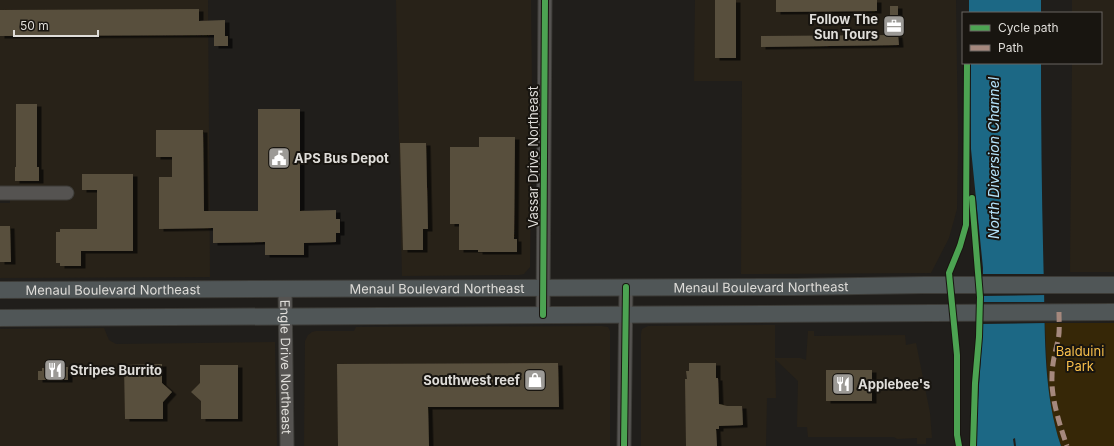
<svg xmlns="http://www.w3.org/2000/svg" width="1114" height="446" viewBox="0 0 1114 446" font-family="Inter,sans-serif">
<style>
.built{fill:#282218}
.green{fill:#362707}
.water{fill:#1c6885}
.pier{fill:#201e1b}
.building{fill:#584f3d;filter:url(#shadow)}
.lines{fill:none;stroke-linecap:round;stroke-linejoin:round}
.minor-casing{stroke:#3c3b37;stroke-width:15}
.major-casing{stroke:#3c3b37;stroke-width:18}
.minor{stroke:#555351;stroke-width:13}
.major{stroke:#505657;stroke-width:16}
.quiet{stroke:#a5887d;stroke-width:5;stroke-dasharray:10 5;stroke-linecap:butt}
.cycleway-casing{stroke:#181510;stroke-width:8}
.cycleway{stroke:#4ca352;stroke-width:6}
.labels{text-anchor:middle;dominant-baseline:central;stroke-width:4;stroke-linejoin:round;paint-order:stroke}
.poi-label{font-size:13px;font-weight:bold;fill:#dfddd9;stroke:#181510;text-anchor:start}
.street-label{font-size:13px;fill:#dfddd9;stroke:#181510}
.park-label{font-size:13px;fill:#f8bf4b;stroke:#181510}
.water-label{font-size:14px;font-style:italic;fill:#b5e3fb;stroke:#181510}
</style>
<defs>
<filter id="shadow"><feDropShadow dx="4.5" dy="2.5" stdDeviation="0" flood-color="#0009"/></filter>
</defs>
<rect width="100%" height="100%" fill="#201e1b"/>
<g class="built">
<path d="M0 0H208L210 277 0 278V203H10V190H0Z"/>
<path d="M396 0H531L532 97 530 267 524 274 519 275 402 276Z"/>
<path d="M695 0H956L958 140 957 209 949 238 931 273 741 274 742 81H694Z"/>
<path d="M1072 0H1114V272H1070L1072 63H1101V13H1072Z"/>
<path d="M775 325V358H800L806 360 808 331H814V336L905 335 906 345 916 343 930 413 932 438H926V444H917V438L897 439 894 437H808L807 427H797L798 381 775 359 776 398H767L766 446H641V334L642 329 648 326Z"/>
<path d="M602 326 608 327 610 331V446H304L305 341 308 335 312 332 316 331H354L356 327Z"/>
<path d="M104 328 109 340 116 344 275 342 277 446H0V329Z"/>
</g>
<path class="green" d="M1045 323H1114V446H1061C1047 404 1047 367 1045 323Z"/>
<g class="water">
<rect x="969" y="0" width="72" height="13"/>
<path d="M970 63H1041C1041 138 1042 212 1044 287 1045 341 1044 395 1061 446H1016L1015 438 1013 439 1014 446H975L983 325V268L971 149Z"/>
</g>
<g class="pier">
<path d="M981 274H1045L1046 295 981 296Z"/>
<path d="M981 302H1046L1047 323 981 324Z"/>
</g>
<g class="building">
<rect x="715" y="0" width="21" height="58"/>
<path d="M776 0H877V11L776 12Z"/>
<rect x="890" y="6" width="8" height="27"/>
<path d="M199 9V21L225 20V36H228V46H214V35L0 36V10Z"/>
<path d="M898 35 899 45 761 47V36Z"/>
<path d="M16 104H37V167H39V181H15V167H16Z"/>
<path d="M258 109H300V211L336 210V219H340V233H336V242L304 243V255H265V242L213 243V228L159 229V177H172V157H156V130H203L204 211H258Z"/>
<path d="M479 137H515L514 239H517V252H478V250H459V224H450V147H479Z"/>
<path d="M400 143H426L428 229H423V250H403Z"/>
<path d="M82 174H133V251H81V266H60V263H56V232H60V229H97V190H82Z"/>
<path d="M0 226H10L11 262H0Z"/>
<path d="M50 360H61V367H68V380H38V371H42V368H50Z"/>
<path d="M558 363 559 407H428L429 446H338L337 364Z"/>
<path d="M689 363H716V378H718L719 404 727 406H742L743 425 719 426V429H716L717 446H686L685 379H687L686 371H689Z"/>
<path d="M162 364V383L172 392 163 402V419H125L124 365Z"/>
<path d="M200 365H238V419H201V401L191 392 200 383Z"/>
<rect x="826" y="370" width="46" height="31"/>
</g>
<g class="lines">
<g class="minor-casing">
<g id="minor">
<path d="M0 193H67"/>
<path id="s1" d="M285 288 287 446"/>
<path d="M543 315 545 0"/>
<path d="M624 446 626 287"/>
</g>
</g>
<g class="major-casing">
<g id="major">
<path id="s2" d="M0 290 795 287 923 285H1114"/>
<path d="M0 318 1114 312"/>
</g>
</g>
<use href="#minor" class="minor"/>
<use href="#major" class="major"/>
<path class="quiet" d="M1059 312C1059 321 1060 332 1058 340 1055 353 1052 364 1052 377 1051 398 1060 426 1067 446"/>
<g class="cycleway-casing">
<g id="cycleway">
<path d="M972 198 980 297 979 337 975 383 973 446"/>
<path d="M543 315 545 0"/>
<path d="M624 446 626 287"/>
<path d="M959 446 957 435V355L949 273 960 246 966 225 967 63"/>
</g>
</g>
<use href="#cycleway" class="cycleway"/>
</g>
<defs>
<g id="office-square" transform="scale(1.15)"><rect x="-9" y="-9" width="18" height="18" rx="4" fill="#9c9a96" stroke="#181510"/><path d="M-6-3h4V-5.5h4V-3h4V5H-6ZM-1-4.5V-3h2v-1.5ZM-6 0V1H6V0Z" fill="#fff"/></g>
<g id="civic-square" transform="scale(1.15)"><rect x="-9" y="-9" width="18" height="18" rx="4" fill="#9c9a96" stroke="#181510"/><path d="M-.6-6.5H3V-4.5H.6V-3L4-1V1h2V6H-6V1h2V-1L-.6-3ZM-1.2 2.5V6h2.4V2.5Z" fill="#fff"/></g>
<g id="restaurant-square" transform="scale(1.15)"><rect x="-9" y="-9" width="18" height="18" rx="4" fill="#9c9a96" stroke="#181510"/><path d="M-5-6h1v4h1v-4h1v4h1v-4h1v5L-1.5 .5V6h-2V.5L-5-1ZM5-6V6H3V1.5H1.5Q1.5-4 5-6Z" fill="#fff"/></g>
<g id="shop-square" transform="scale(1.15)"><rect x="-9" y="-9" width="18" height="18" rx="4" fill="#9c9a96" stroke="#181510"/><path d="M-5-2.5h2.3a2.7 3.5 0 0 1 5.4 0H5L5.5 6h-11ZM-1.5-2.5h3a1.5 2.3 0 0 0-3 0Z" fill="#fff"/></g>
</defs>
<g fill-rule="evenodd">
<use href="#office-square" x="894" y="26"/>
<use href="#civic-square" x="279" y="158"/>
<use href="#restaurant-square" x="55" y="370"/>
<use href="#shop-square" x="535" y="380"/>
<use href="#restaurant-square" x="843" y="384"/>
</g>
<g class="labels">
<g class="poi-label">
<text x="878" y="19" text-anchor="end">Follow The<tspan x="878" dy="15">Sun Tours</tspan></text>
<text x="294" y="158">APS Bus Depot</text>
<text x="70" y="370">Stripes Burrito</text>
<text x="520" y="380" text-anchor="end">Southwest reef</text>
<text x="858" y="384">Applebee's</text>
</g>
<g class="street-label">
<text transform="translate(533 157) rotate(-90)">Vassar Drive Northeast</text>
<text stroke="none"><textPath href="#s2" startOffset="761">Menaul Boulevard Northeast</textPath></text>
<text stroke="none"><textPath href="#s2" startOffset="437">Menaul Boulevard Northeast</textPath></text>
<text stroke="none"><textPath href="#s2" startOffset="113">Menaul Boulevard Northeast</textPath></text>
<text stroke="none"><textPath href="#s1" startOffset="79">Engle Drive Northeast</textPath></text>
</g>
<g class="park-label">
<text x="1080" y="351">Balduini<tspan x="1080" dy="15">Park</tspan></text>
</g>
<g class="water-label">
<text transform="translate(993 158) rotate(-90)">North Diversion Channel</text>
</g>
</g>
<rect x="962" y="12" width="140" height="52" fill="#181510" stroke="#686560"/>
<rect x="970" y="25" width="20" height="6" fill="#4ca352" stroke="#686560"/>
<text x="998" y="32" font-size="12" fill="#dfddd9">Cycle path</text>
<rect x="970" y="45" width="20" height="6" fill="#a5887d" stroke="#686560"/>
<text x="998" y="52" font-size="12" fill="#dfddd9">Path</text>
<path d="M14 30v6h84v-6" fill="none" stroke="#dfddd9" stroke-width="2"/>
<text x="20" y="30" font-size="12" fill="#dfddd9" stroke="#181510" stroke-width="3" paint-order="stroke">50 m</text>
</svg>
